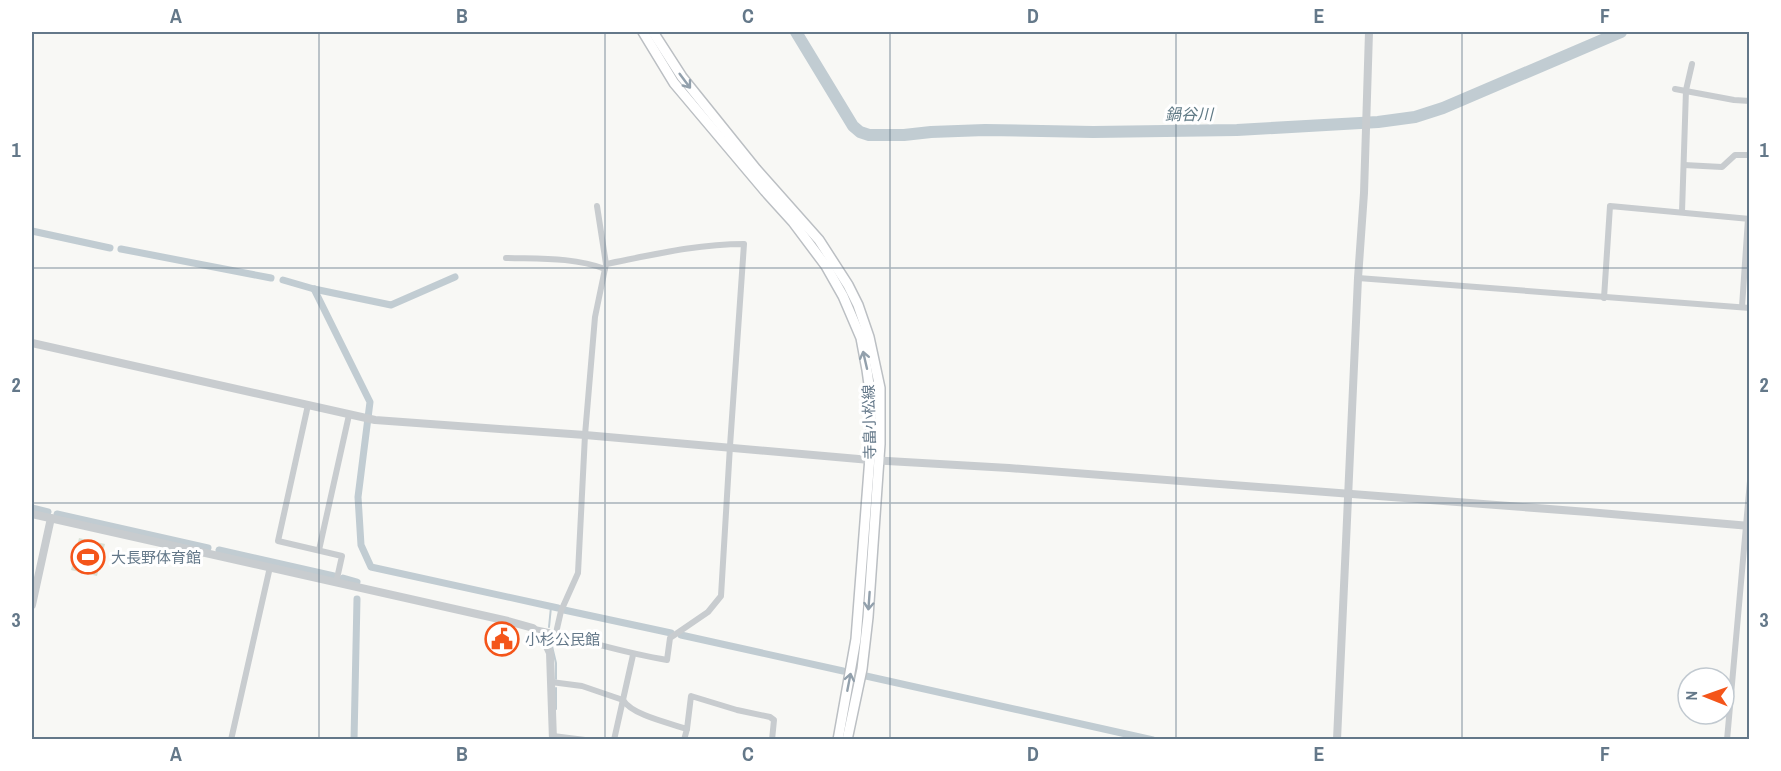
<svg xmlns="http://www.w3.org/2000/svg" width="1781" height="771" viewBox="0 0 1781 771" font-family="'Archivo Narrow','Noto Sans JP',sans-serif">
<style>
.green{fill:#d9e1d6}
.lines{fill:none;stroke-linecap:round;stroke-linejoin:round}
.stream{stroke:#c1ccd2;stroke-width:2}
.canal{stroke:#c1ccd2;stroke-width:7}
.river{stroke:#c1ccd2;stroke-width:12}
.primary-casing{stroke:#bbbfc3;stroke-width:12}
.minor{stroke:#c8cccf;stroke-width:6}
.tertiary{stroke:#c8cccf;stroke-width:8}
.primary{stroke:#fff;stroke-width:9}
.oneway{stroke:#92a0ac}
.grid{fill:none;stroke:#647889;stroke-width:1.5;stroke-opacity:0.55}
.labels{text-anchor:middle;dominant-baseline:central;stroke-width:6;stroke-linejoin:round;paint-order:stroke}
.street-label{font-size:15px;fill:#647889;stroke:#fff}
.poi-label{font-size:15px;fill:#647889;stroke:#fff;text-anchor:start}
.water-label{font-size:16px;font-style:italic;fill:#607a85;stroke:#fff}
.neatline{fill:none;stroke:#647889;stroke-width:2}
.grid-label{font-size:20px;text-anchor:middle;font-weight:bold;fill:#647889}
</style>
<rect width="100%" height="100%" fill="#f8f8f5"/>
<path class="green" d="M79 538 105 544 97 576 71 570Z"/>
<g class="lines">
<g class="stream">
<path d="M549 627 551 607"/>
<path d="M551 642 556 663V679"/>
<path d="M556 709V688"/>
</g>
<g class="canal">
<path d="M32 231 110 248"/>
<path d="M121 249 271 278"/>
<path d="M283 280 314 289 391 305 455 277"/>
<path d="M314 289 370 402 358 497 361 545 371 567 558 608"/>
<path d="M32 508 48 512"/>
<path d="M57 514 208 548"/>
<path d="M219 550 334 576"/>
<path d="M343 578 357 582"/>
<path d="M564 610 671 633"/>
<path d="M681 635 843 671"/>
<path d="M866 676 1153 740"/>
<path d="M354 740 357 599"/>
</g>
<path class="river" d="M796 32 853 126 860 132 869 135H904L931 132 985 130 1093 132 1237 130 1378 122 1415 117 1443 108 1621 32"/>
<g class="primary-casing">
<g id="primary">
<path d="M643 32 674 83 765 191 793 222 826 266 843 296 861 338 867 370 871 399V444L856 639 838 740"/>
<path d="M653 32 682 77 756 169 819 240 848 285 858 305 869 337 880 388V444L868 617 862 669 847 740"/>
</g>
</g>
<g class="minor">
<path d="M1675 89 1734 100 1750 101"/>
<path d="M1684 165 1722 167 1735 155H1750"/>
<path d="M1682 212 1686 90 1692 64"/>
<path d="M506 258C539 259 574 257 605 269"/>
<path d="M1358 278 1750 308"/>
<path d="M1604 298 1610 206 1750 219"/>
<path d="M1742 307 1748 219"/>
<path d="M308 405 278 541 342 556 336 583"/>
<path d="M319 550 349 415"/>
<path d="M534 629C579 638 622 653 667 660L670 638 708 612 721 596 730 446 744 244C697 244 652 255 606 264"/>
<path d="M556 633 561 611 578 573 585 435 595 317 606 264 597 206"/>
<path d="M551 682 582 686 623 700C632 715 669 723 687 729L691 696 737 710 770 717 774 720 772 740"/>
<path d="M553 736 585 740"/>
<path d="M231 740 270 567"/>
<path d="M614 740 633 655"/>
<path d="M684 740 687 729"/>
<path d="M1727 740 1750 481"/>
</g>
<g class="tertiary">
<path d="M32 343 375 420 585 435 870 460 1009 468 1588 512 1750 526"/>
<path d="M32 514 508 621 533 628 543 638 550 653 553 740"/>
<path d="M32 605 51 518"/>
<path d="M1337 740 1358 278 1364 193 1369 32"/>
</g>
<use href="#primary" class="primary"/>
</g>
<defs><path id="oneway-shaft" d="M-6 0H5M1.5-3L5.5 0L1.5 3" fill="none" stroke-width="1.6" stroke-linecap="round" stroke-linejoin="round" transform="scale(1.5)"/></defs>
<g class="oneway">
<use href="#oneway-shaft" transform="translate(685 81) rotate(53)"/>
<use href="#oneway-shaft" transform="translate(865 360) rotate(-103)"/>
<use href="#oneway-shaft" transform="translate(869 601) rotate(94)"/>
<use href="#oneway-shaft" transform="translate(849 682) rotate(-79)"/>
</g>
<path class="grid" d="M319 32V740M605 32V740M890 32V740M1176 32V740M1462 32V740M32 268H1750M32 503H1750"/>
<defs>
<g id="stadium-ring" transform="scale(1.725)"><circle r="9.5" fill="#fff" stroke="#f4551a" stroke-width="1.5"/><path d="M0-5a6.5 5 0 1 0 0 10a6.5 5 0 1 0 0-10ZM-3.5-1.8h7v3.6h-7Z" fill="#f4551a"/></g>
<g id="civic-ring" transform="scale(1.725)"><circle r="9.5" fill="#fff" stroke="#f4551a" stroke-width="1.5"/><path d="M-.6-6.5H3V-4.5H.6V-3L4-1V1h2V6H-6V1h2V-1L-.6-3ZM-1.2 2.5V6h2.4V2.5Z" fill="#f4551a"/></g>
</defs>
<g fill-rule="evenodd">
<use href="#stadium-ring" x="88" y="557"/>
<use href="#civic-ring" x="502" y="639"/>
</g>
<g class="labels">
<g class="street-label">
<text transform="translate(869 422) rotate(-91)">寺畠小松線</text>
</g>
<g class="poi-label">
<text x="111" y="557">大長野体育館</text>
<text x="525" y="639">小杉公民館</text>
</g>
<g class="water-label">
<text x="1189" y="114">鍋谷川</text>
</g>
</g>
<rect width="1781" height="771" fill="none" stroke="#ffffff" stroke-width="66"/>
<g transform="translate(1706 696) rotate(271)"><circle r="28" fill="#ffffff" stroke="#c1c9d0" stroke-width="1.5"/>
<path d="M0-4.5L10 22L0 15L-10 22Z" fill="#f4551a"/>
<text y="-9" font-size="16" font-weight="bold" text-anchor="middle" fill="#647889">N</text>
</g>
<rect x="33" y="33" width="1715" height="705" class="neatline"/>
<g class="grid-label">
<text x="176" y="23">A</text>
<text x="462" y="23">B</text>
<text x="748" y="23">C</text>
<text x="1033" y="23">D</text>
<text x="1319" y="23">E</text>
<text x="1605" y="23">F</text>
<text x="16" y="157">1</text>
<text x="1764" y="157">1</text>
<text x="16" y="392">2</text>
<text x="1764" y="392">2</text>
<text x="16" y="627">3</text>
<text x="1764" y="627">3</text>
<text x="176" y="761">A</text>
<text x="462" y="761">B</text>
<text x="748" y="761">C</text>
<text x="1033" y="761">D</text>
<text x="1319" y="761">E</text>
<text x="1605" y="761">F</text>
</g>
</svg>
